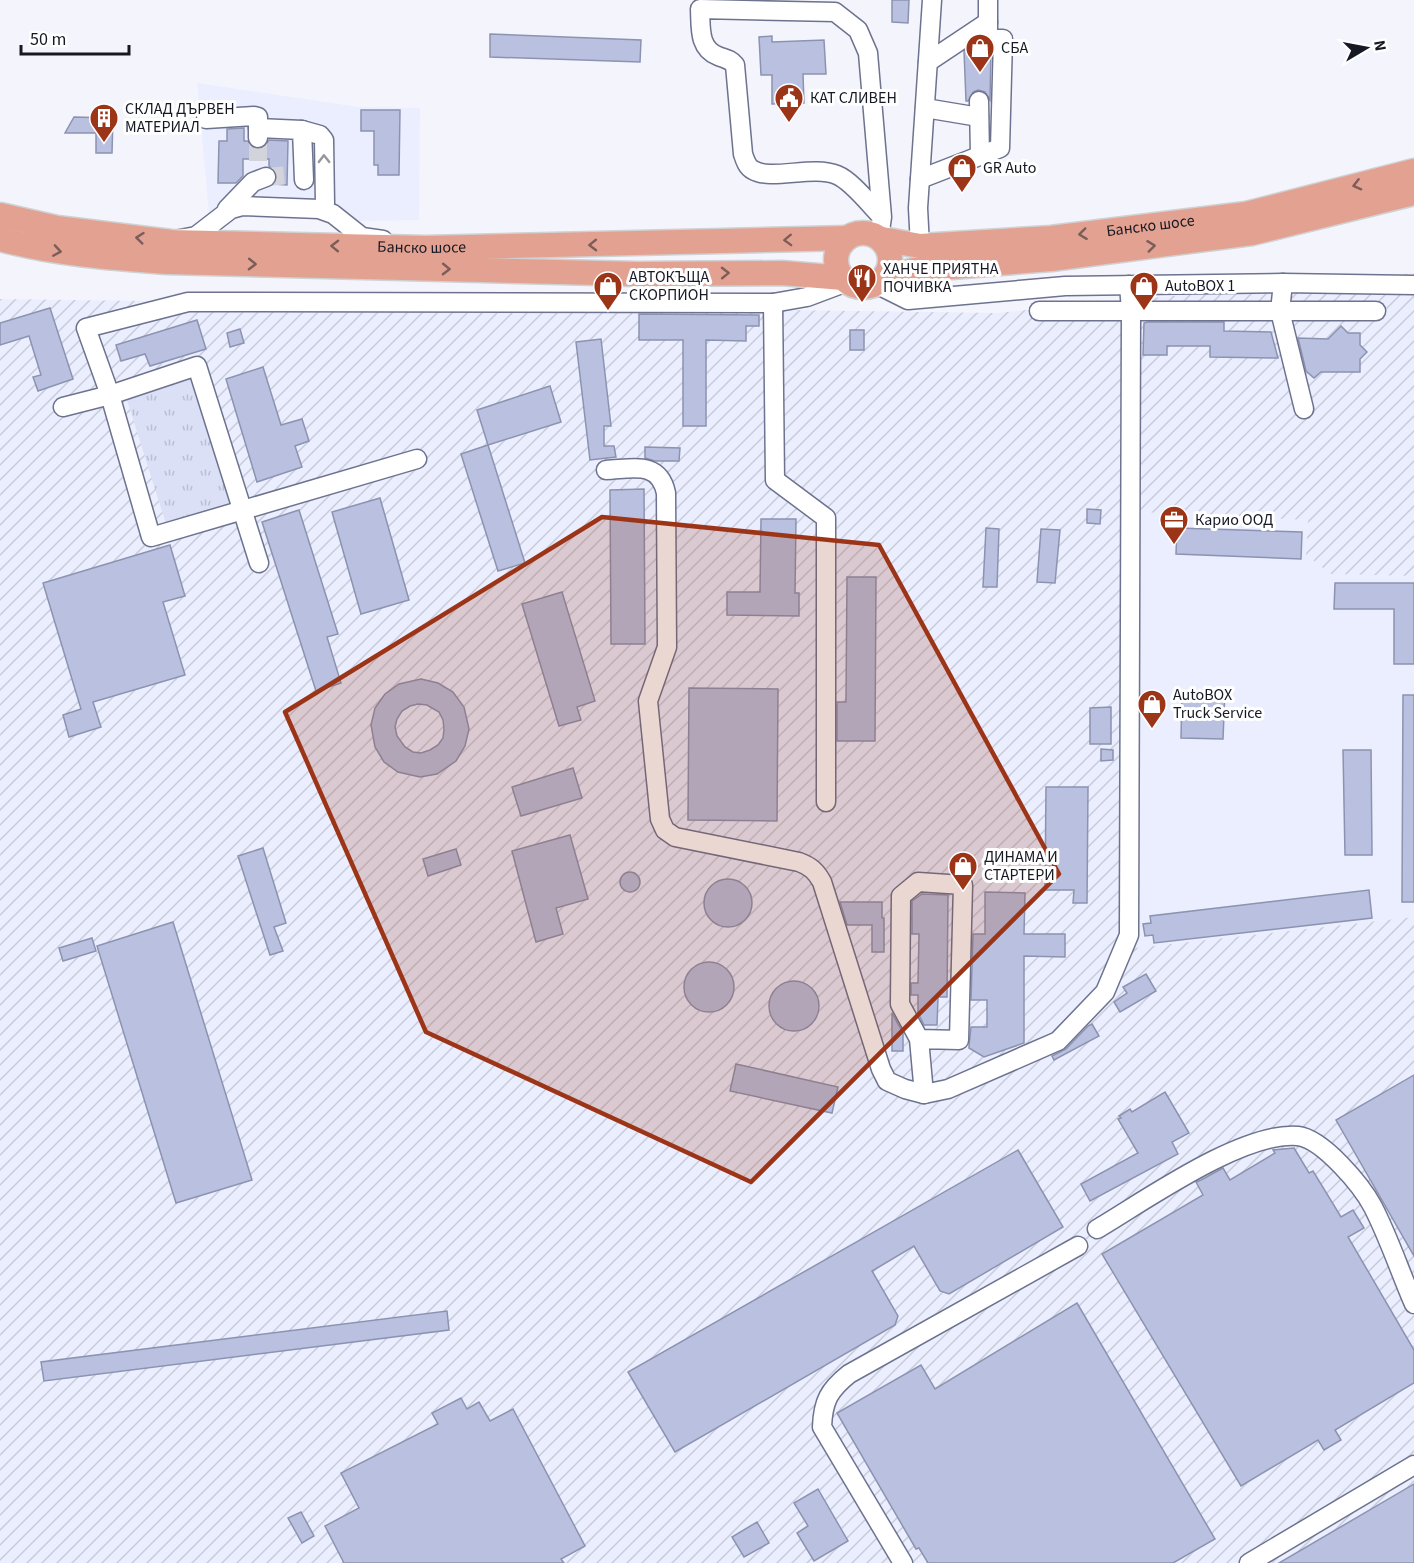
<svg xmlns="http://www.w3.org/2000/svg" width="1414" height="1563" viewBox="0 0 1414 1563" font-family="'Source Sans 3',sans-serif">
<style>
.built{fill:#eaeefe}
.industrial{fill:url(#industrial-furrows)}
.grass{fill:url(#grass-tufts)}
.building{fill:#bac1e0;stroke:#8c93b0;stroke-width:1.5;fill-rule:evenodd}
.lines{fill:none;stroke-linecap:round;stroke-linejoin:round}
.minor-tunnel{stroke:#d3d4db;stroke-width:18;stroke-dasharray:18 9;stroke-linecap:butt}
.minor-casing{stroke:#6d738f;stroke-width:21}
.major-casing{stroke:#d0d1d3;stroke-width:27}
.minor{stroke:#fff;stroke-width:18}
.major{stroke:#e3a291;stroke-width:24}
.oneway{stroke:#96979c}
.oneway2{stroke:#7c5d5a}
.marked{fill:#9c3518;fill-opacity:0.2;stroke:#9c3518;stroke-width:4.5;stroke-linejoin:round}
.labels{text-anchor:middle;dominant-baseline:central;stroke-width:6;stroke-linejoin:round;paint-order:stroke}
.poi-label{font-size:16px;fill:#161823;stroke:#fff;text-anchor:start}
.street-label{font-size:16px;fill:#161823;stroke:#fff}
</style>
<defs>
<pattern id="industrial-furrows" width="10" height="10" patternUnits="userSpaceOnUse" patternTransform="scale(1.5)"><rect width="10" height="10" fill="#eaeefe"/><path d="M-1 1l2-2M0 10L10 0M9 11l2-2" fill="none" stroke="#c8cbd9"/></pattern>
<pattern id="grass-tufts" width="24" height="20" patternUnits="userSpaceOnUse" patternTransform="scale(1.5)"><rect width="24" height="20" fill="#dbe0f6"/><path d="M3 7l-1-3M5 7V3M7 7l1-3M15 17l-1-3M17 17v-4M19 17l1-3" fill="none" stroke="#bbbfd3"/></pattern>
</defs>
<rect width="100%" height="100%" fill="#f4f5fc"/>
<g class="built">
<path d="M197 83 359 107 420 108 419 220 360 221 209 214Z"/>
<path d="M1140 512 1309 520 1331 574 1414 576V917L1135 948Z"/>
</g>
<path class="industrial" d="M1414 273V576L1331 574 1306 555 1308 520 1140 512 1135 948 1414 917V1563H0V299L996 313Z"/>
<path class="grass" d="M195 375 235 502 166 524 126 397Z"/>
<g class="building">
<path d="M892 0H909L908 23 892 22Z"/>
<path d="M490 34 641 40 640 62 490 57Z"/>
<path d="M772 36V42L824 40 826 74H803L804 103 772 104V75H761L759 37Z"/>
<path d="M970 47 991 50 990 100 985 92 978 90 973 92 968 101H966L964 51Z"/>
<path d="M361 110H400L399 175H378V165H374V131H361Z"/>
<path d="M74 117 113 118 112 153H96V133H65Z"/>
<path d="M244 128V141H248L253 148H263L269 140 288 141 287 185 274 184 277 174 269 166V159H243V176L236 183H218L219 141H227V129Z"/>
<path d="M50 308 73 379 38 391 33 377 41 375 29 336 0 345V323Z"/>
<path d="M639 314 759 315V326H746V341L706 340V426H683V340H639Z"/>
<path d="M197 320 206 349 150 366 145 354 121 361 116 345Z"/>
<path d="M1148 322H1224V331L1271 332 1278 358 1210 357V346H1167V355H1143L1144 323Z"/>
<path d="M1341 326 1348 333H1360V345L1367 352 1360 359V372H1321L1314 378 1306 371 1298 338 1328 339Z"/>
<path d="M240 329 244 343 230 347 227 333Z"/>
<rect x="850" y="330" width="14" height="20"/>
<path d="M601 339 611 426H604V446H614L616 457 590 460 576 342Z"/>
<path d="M263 367 281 425 302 419 309 441 295 446 302 467 257 482 226 379Z"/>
<path d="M550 386 561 422 488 445 477 410Z"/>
<path d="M488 445 525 563 498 571 461 454Z"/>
<path d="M645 447 680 448 679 461H655L645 458Z"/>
<path d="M644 489 645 644H611L610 490Z"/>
<path d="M380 498 409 600 361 614 332 512Z"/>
<path d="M1087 509 1101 510 1100 524 1087 523Z"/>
<path d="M299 510 338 634 327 637 341 683 316 691 262 522Z"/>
<path d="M761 519H796L795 593H799V616L727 615V592H760Z"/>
<path d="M986 528 999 529 997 587H983Z"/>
<path d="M1177 528 1302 532 1301 559 1176 554Z"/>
<path d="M1041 529 1060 530 1055 583 1037 582Z"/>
<path d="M170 545 185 596 163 602 185 675 93 702 101 727 69 737 63 715 81 709 43 583Z"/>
<path d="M847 577H876L875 741H837V702H846Z"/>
<path d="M1335 583H1414V664H1394V609H1334Z"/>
<path d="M562 592 595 701 577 707 581 720 559 726 522 604Z"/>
<path d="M421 679 438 683 453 692 464 707 469 729 465 746 456 761 437 774 420 777 398 772 384 762 375 747 371 725 375 708 385 694 399 684ZM418 704 427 705 439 712 443 720 444 729 443 738 438 745 430 750 421 753 413 752 405 747 397 736 395 727 397 719 402 711 410 706Z"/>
<path d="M689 688 778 689 777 821 688 820Z"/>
<path d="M1182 690 1225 691 1223 739 1181 738Z"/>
<path d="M1403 695H1414V902H1402Z"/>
<path d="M1111 707V744H1090V708Z"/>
<path d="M1101 749 1113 750V760L1101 761Z"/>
<path d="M1343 750H1371L1372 855H1345Z"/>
<path d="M573 768 582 798 521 816 512 787Z"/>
<path d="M1046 787H1088L1087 903H1073L1074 890H1045Z"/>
<path d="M570 835 588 899 556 908 563 934 536 942 512 851Z"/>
<path d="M263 848 286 923 274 927 283 951 270 955 238 856Z"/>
<path d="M456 849 461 865 428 876 423 859Z"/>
<circle cx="630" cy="882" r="10"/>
<circle cx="728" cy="903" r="24"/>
<path d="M1369 890 1372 918 1154 943 1153 935 1145 936 1143 924 1151 923 1150 916Z"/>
<path d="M985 892 1025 893 1024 934H1065V957L1024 956V1043L984 1057 969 1048V1046L971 1027H987V1000H971L973 934H985Z"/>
<path d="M922 894 948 895 947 997H938L937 1025H924L918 1013V995H911V983H918L919 934H912V901Z"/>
<path d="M840 902H882V918H884V952H872V925H847Z"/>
<path d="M173 922 252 1180 176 1203 97 946Z"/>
<path d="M92 938 96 951 63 961 59 948Z"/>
<circle cx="709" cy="987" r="25"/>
<path d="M1146 974 1156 991 1120 1012 1114 1002 1127 993 1123 987Z"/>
<circle cx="794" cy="1006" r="25"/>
<path d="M892 1013 903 1033V1051H892Z"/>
<path d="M1092 1024 1099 1036 1054 1060 1052 1056 1066 1049 1088 1026Z"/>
<path d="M736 1064 838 1087 832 1113 730 1091Z"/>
<path d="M1414 1075V1256L1336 1120Z"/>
<path d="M1165 1092 1189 1133 1172 1142 1178 1154 1090 1201 1081 1184 1138 1153 1118 1119 1121 1118 1119 1116 1130 1109 1132 1112Z"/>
<path d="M1294 1148 1309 1173 1313 1171 1341 1217 1353 1210 1364 1228 1348 1237 1414 1350V1383L1335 1430 1341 1440 1324 1450 1318 1440 1241 1486 1102 1254 1203 1195 1196 1182 1201 1180 1223 1168 1230 1180 1275 1153 1273 1150Z"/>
<path d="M1018 1150 1063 1227 949 1294 940 1291 914 1246 872 1271 898 1316 895 1325 675 1452 628 1372Z"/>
<path d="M1077 1303 1215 1539 1173 1563H928L919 1548 916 1549 837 1413 921 1365 935 1389Z"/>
<path d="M447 1311 449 1330 44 1381 41 1362Z"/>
<path d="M461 1398 467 1409 479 1402 490 1421 513 1409 585 1546 561 1559 564 1563H344L325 1526 359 1508 341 1473 438 1424 432 1413Z"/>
<path d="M1414 1484V1563H1279Z"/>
<path d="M818 1489 848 1541 814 1561 797 1533 808 1526 794 1503Z"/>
<path d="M301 1512 314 1536 302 1543 288 1518Z"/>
<path d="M757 1522 769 1543 744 1557 732 1537Z"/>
</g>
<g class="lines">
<g class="minor-tunnel">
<path d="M258 161V139"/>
<path d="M266 177 289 175"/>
</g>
<g class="minor-casing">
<g id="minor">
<path d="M928 62 988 22"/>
<path d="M979 101 980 156"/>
<path d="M925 108 979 117"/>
<path d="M206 119 254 116 258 117V138"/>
<path d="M258 128 302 130 304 180"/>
<path d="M302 130 320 135 324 140 325 204"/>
<path d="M920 179 1000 148 1003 39H988V0"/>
<path d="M227 209 253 182 266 177"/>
<path d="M879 238 882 217 868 53 858 30 835 12 700 9C701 27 698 48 718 56 726 59 730 59 735 65L743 154C745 160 747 167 753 170 771 181 813 165 837 175 852 181 870 205 882 217"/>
<path d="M180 239 196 236 231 209 242 206 319 209 333 214 362 237 383 240"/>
<path d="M920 246 918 208 932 0"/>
<path d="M1283 283 1280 311 1304 409"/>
<path d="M876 284 908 300 1065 286 1283 283 1414 285"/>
<path d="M1039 311H1376"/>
<path d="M63 407 110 395 197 366 259 563"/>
<path d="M417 459 151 537 110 395 86 328 188 302 773 303"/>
<path d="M606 470C632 469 659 460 666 493L667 647 648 701 660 819 665 830 675 837 799 862C810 866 816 871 822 882L881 1069 887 1081 905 1089 924 1094"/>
<path d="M826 802V518L775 480 773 303 807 297 847 282"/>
<path d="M919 1039 900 1004 901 896 918 882 963 885 959 1040 919 1039 924 1094 948 1089 1058 1041 1105 992 1129 935 1131 311 1129 285"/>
<path d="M1097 1229C1146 1200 1243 1131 1298 1136 1323 1139 1362 1186 1373 1207 1389 1238 1400 1272 1414 1304"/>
<path d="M903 1563 822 1427C823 1401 829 1390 849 1374L1078 1246"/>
<path d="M1249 1563 1414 1465"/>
</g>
</g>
<g class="major-casing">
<g id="major">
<path id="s1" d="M0 215 57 228 171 242 426 248 847 238"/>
<circle cx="863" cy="260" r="27"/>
<path d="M0 239C55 254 112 258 168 262L638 274 782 273 843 278"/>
<path id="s2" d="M882 239 920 246 1051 238 1246 214 1414 171"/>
<path d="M884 278 914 270 1051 259 1252 233 1414 193"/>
</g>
</g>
<use href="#minor" class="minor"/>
<use href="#major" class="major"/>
</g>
<defs><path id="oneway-chevron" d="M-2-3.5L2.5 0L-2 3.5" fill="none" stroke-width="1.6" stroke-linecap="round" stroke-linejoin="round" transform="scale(1.5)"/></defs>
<use class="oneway" href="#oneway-chevron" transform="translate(324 159) rotate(-91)"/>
<g class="oneway2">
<use href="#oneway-chevron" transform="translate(1357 185) rotate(166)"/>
<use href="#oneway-chevron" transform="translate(1083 234) rotate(173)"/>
<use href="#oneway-chevron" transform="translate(140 238) rotate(-174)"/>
<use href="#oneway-chevron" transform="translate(788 240) rotate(178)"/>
<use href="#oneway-chevron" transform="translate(593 245) rotate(179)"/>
<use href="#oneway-chevron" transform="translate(335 246) rotate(-179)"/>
<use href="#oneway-chevron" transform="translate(1151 246) rotate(-7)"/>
<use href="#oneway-chevron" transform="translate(57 251) rotate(9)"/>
<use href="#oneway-chevron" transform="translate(252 264) rotate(1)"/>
<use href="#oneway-chevron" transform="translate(446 269) rotate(1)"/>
<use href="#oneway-chevron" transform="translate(725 273) rotate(-1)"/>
</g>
<path class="marked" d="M602 517 879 545 1059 874 751 1182 426 1032 285 712Z"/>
<defs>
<g id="shop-pin" transform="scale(1.5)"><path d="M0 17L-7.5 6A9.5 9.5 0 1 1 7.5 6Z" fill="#9c3518" stroke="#fff"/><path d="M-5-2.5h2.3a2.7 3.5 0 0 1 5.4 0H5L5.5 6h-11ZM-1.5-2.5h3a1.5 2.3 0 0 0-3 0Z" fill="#fff"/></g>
<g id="civic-pin" transform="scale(1.5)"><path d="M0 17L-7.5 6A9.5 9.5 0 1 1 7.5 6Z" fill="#9c3518" stroke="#fff"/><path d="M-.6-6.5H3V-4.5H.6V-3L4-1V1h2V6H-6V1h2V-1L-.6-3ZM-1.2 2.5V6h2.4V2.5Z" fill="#fff"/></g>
<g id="building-pin" transform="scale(1.5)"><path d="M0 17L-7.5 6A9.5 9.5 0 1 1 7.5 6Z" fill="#9c3518" stroke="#fff"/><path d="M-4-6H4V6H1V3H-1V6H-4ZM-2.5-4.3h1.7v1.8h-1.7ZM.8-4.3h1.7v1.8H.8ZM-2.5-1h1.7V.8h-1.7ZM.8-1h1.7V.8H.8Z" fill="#fff"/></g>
<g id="restaurant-pin" transform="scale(1.5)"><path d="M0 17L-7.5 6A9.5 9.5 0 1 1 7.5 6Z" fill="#9c3518" stroke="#fff"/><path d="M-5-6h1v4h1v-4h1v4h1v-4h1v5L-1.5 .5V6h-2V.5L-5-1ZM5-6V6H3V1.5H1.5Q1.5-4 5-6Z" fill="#fff"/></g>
<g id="office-pin" transform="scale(1.5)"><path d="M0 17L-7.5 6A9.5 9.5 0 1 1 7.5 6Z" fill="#9c3518" stroke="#fff"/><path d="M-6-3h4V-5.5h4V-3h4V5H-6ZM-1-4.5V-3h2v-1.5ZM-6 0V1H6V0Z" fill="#fff"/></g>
</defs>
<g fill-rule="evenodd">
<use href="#shop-pin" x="980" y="48"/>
<use href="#civic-pin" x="789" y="98"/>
<use href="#building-pin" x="104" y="118"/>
<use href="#shop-pin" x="962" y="168"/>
<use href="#restaurant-pin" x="862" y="278"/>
<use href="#shop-pin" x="608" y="286"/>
<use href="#shop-pin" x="1144" y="286"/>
<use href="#office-pin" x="1174" y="520"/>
<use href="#shop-pin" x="1152" y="704"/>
<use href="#shop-pin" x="963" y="866"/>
</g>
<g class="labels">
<g class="poi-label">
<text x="1001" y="48">СБА</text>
<text x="810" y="98">КАТ СЛИВЕН</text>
<text x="125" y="109">СКЛАД ДЪРВЕН<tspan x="125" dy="18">МАТЕРИАЛ</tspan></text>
<text x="983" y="168">GR Auto</text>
<text x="883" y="269">ХАНЧЕ ПРИЯТНА<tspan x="883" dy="18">ПОЧИВКА</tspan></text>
<text x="629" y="277">АВТОКЪЩА<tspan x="629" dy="18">СКОРПИОН</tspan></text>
<text x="1165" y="286">AutoBOX 1</text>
<text x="1195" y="520">Карио ООД</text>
<text x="1173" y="695">AutoBOX<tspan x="1173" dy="18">Truck Service</tspan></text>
<text x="984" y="857">ДИНАМА И<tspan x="984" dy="18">СТАРТЕРИ</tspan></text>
</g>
<g class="street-label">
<text stroke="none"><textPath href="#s2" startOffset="270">Банско шосе</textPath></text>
<text stroke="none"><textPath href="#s1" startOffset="424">Банско шосе</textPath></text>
</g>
</g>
<g transform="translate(1366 48) rotate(80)" stroke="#ffffff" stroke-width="4.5" paint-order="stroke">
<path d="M0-4.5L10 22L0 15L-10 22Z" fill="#161823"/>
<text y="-9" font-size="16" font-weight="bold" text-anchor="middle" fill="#161823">N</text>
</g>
<path d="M21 45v9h108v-9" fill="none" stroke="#161823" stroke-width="3"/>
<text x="30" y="45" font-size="18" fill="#161823" stroke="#ffffff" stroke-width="4.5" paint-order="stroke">50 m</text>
</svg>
